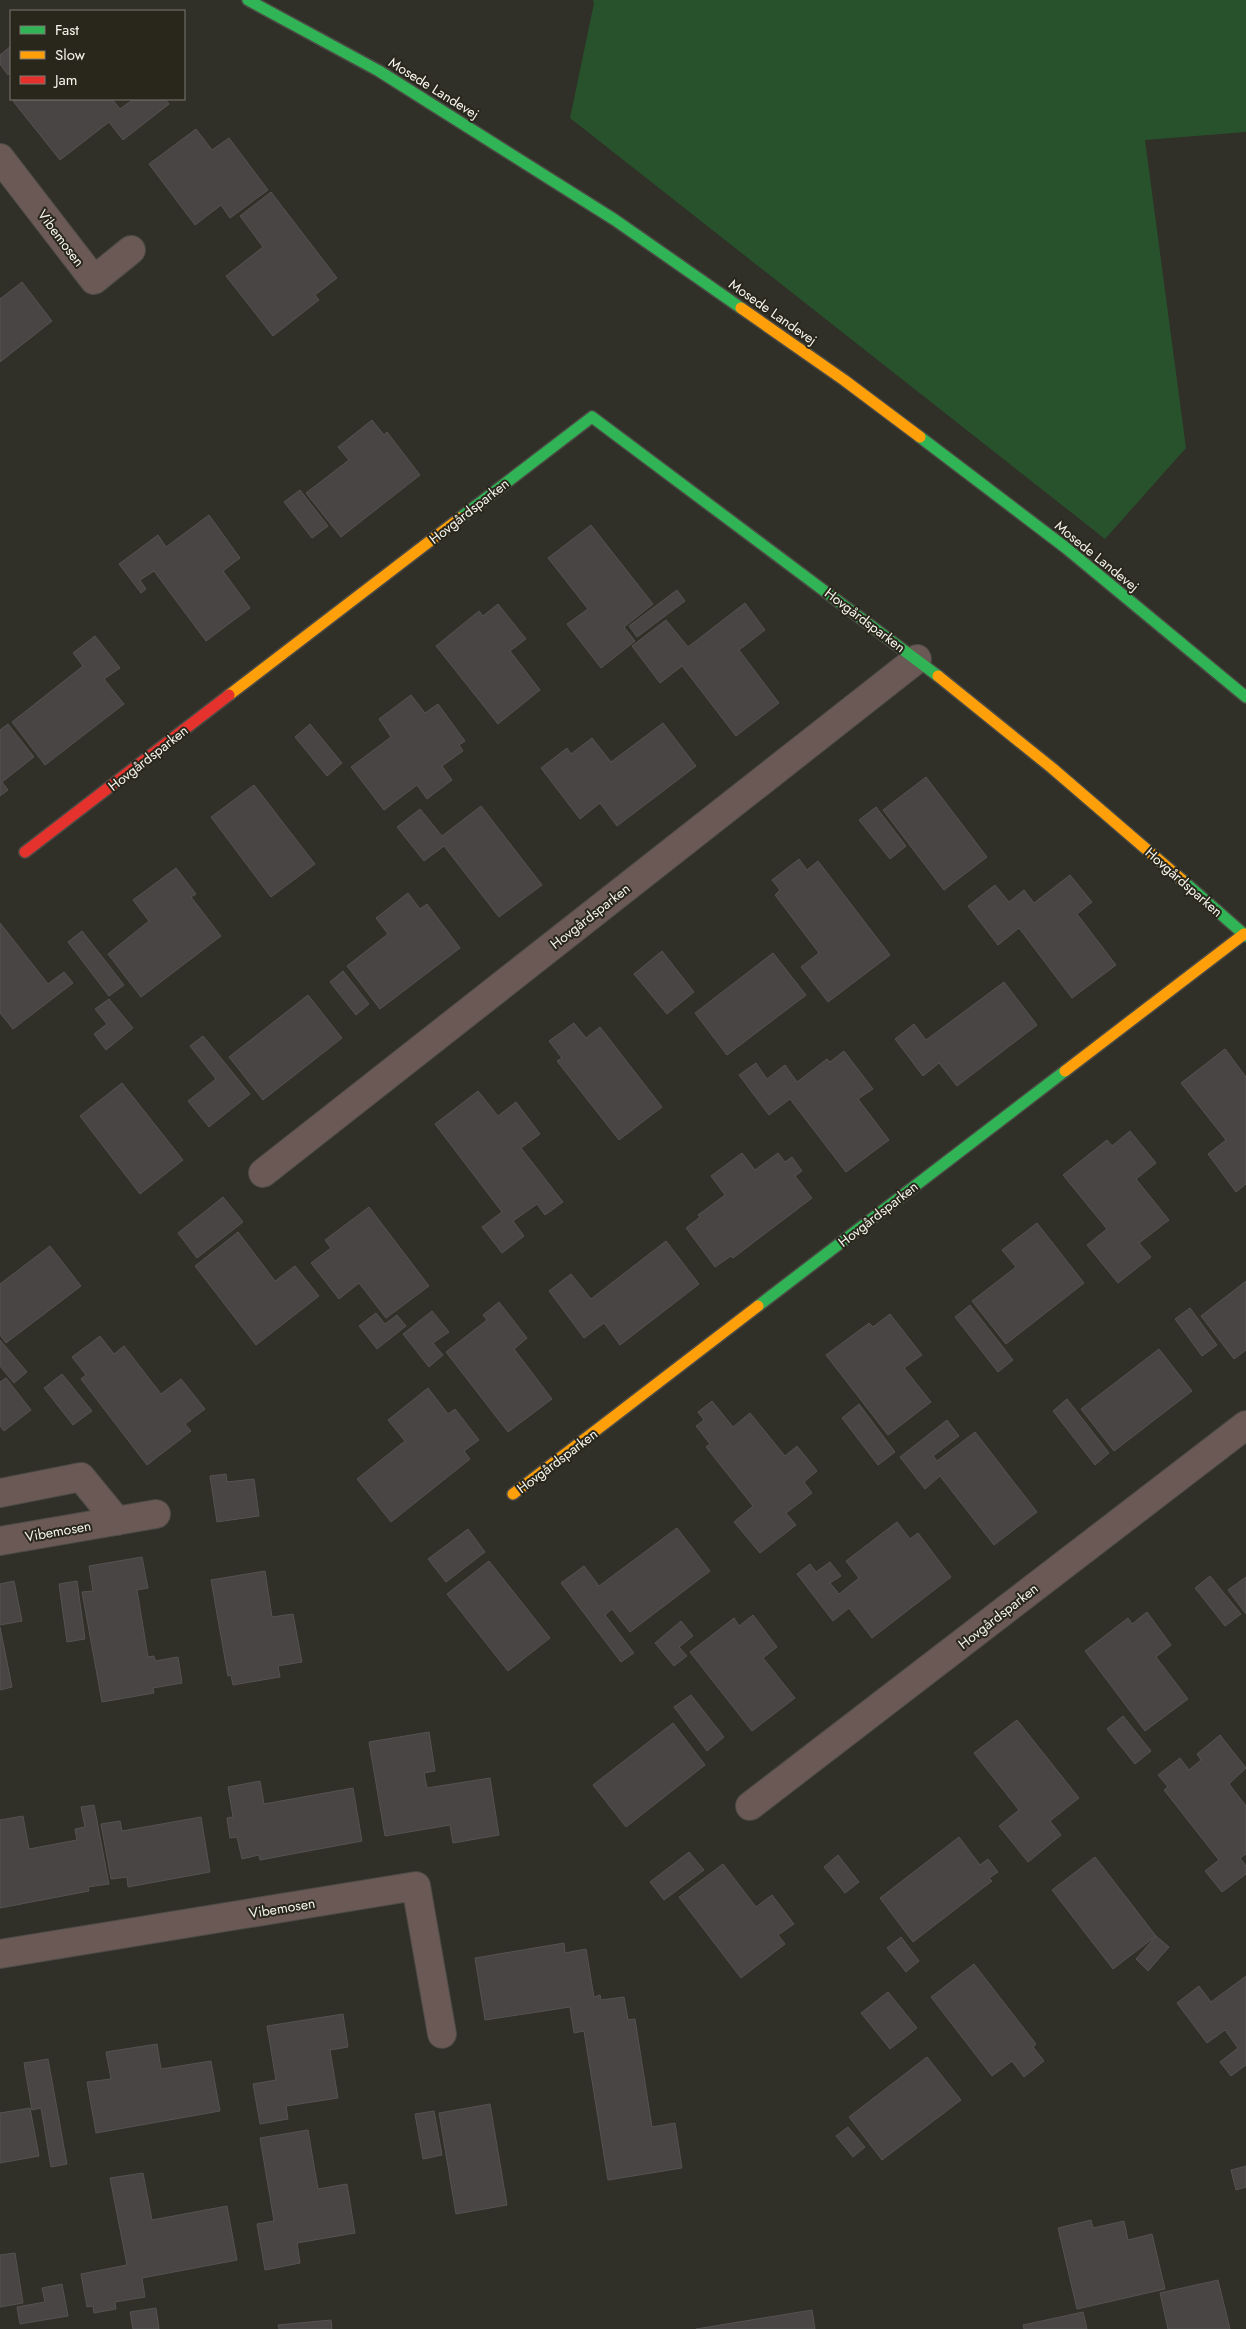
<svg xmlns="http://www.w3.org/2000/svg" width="1246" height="2329" viewBox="0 0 1246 2329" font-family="Jost,sans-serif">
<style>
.green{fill:#28522c}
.building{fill:#484544;stroke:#555352}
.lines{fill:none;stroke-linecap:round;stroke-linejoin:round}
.street-casing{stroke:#4b4a44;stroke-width:30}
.fast-casing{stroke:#4b4a44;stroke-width:14}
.slow-casing{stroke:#4b4a44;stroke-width:14}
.jam-casing{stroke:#4b4a44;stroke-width:14}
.street{stroke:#6b5956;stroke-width:28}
.fast{stroke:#30b455;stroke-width:11}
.slow{stroke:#ff9f0a;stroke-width:11}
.jam{stroke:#e5322d;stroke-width:11}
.labels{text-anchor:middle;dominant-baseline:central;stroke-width:4;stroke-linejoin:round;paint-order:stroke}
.street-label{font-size:14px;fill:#f6f5ed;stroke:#29271c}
</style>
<rect width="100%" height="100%" fill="#302f28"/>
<path class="green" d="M593 0H1246V132L1145 140 1186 448 1105 539 570 118 594 3Z"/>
<g class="building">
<path d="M11 46V72L8 75 0 64V55Z"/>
<path d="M16 99H112L120 109 134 99H165L169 104 123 140 109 122 60 160 13 101Z"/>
<path d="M196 129 212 150 229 138 268 190 230 218 221 205 195 225 149 164Z"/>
<path d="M271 192 337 278 315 295 319 300 273 336 226 276 263 247 240 216Z"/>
<path d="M22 282 52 321 0 362V299Z"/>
<path d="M372 420 384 435 387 432 420 475 341 537 306 493 349 460 338 447Z"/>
<path d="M300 490 328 526 312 538 284 502Z"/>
<path d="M209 515 240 558 223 571 250 608 206 641 154 571 140 580 146 589 141 593 119 564 158 535 166 547Z"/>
<path d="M591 525 653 604 624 627 635 641 601 668 567 624 588 609 548 558Z"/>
<path d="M677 590 685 601 637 637 629 626Z"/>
<path d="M745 603 765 630 739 650 779 703 736 736 682 666 660 683 632 646 666 620 688 647Z"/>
<path d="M498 604 526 639 510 651 540 690 498 724 436 646 479 611 483 616Z"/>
<path d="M95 636 120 668 104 679 124 704 45 765 12 722 83 666 73 653Z"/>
<path d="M411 695 425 713 438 704 465 741 459 745 463 751 442 766 452 780 427 799 417 785 384 810 351 767 391 737 379 719Z"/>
<path d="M663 723 696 766 617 826 600 803 580 819 541 768 567 748 571 754 592 738 611 762Z"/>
<path d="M8 724 34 757 2 782 8 790 0 796V730Z"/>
<path d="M310 724 342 763 327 776 295 737Z"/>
<path d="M926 777 987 857 944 890 883 810Z"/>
<path d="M254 785 315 864 271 897 211 817Z"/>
<path d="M481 806 542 885 499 917 444 846 424 861 397 827 420 809 442 836Z"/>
<path d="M876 807 906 846 890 859 859 820Z"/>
<path d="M799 859 807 870 818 861 890 955 828 1002 801 967 819 953 775 895 780 890 772 880Z"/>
<path d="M176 868 196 894 191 897 221 936 141 997 108 954 149 921 133 900Z"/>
<path d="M1070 875 1092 902 1077 914 1116 965 1072 998 1019 928 998 945 968 906 995 885 1009 902 1024 890 1034 903Z"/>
<path d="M408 893 420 909 427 904 460 948 380 1009 347 966 388 934 376 918Z"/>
<path d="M0 923 48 984 64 972 73 983 13 1029 0 1013Z"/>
<path d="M82 931 124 985 109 996 68 942Z"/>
<path d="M662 951 694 992 667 1014 634 974Z"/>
<path d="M773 953 806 995 727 1055 695 1013Z"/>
<path d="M343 971 369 1004 356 1015 330 982Z"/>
<path d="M1004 982 1037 1025 957 1086 939 1063 923 1076 895 1039 914 1024 926 1040Z"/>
<path d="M308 995 342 1038 263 1100 229 1057Z"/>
<path d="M109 999 133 1028 106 1050 94 1034 107 1024 95 1009Z"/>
<path d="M574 1023 586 1038 600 1027 662 1107 619 1140 557 1061 562 1058 549 1041Z"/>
<path d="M203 1036 250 1094 209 1127 188 1101 216 1079 190 1046Z"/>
<path d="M1225 1049 1246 1077V1184L1236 1192 1208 1154 1226 1140 1181 1083Z"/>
<path d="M844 1051 873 1089 858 1099 889 1140 846 1172 790 1099 769 1115 739 1075 756 1063 767 1079 785 1065 797 1082 827 1059 830 1062Z"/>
<path d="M122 1083 183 1160 140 1194 80 1116Z"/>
<path d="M478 1091 498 1116 516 1102 540 1134 521 1148 563 1202 545 1215 537 1204 513 1221 524 1236 502 1253 482 1227 502 1212 435 1124Z"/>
<path d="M1130 1131 1156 1163 1136 1179 1169 1220 1139 1243 1151 1257 1118 1283 1087 1245 1107 1229 1063 1175 1107 1140 1112 1146Z"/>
<path d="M742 1153 755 1170 778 1153 785 1162 792 1157 802 1171 795 1176 812 1198 733 1258 731 1256 715 1267 686 1228 700 1217 698 1215 725 1195 711 1176Z"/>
<path d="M223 1197 243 1222 197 1258 178 1233Z"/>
<path d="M369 1207 429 1286 386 1318 359 1283 339 1299 311 1263 331 1248 325 1240Z"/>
<path d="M1037 1223 1084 1283 1006 1344 972 1301 1016 1267 1002 1250Z"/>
<path d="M238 1232 275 1281 295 1266 319 1296 256 1345 195 1266Z"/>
<path d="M666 1241 699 1284 620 1345 604 1323 584 1338 549 1291 571 1274 591 1299Z"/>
<path d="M50 1246 81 1286 6 1343 0 1335V1284Z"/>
<path d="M1246 1281V1350L1234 1359 1201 1316Z"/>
<path d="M499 1302 527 1338 514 1349 552 1399 508 1432 446 1352 487 1320 483 1315Z"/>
<path d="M970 1305 1013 1360 998 1372 955 1317Z"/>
<path d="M1190 1308 1217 1345 1202 1356 1175 1319Z"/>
<path d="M432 1311 449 1332 433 1343 443 1355 429 1367 403 1334Z"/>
<path d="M376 1313 385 1324 397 1315 406 1326 377 1349 359 1326Z"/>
<path d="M890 1314 922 1355 904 1368 931 1402 888 1435 826 1355 869 1323 873 1327Z"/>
<path d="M100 1336 114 1354 124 1346 161 1394 181 1379 205 1409 185 1424 191 1431 147 1465 81 1379 86 1375 72 1357Z"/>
<path d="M0 1340 27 1372 14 1383 0 1366Z"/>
<path d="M1159 1349 1192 1391 1114 1451 1081 1409Z"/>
<path d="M62 1374 92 1411 73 1425 44 1388Z"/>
<path d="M6 1378 31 1410 4 1431 0 1426V1382Z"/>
<path d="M428 1388 448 1414 455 1409 479 1440 464 1451 470 1459 391 1522 357 1479 405 1441 388 1420Z"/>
<path d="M1067 1399 1109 1453 1095 1465 1053 1411Z"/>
<path d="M712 1401 733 1427 750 1413 785 1456 797 1446 817 1471 804 1482 812 1493 786 1513 796 1525 760 1553 734 1522 753 1506 706 1447 710 1444 696 1426 704 1420 698 1412Z"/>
<path d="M859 1404 895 1452 878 1465 842 1418Z"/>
<path d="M947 1420 959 1436 933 1456 937 1461 975 1432 1037 1512 994 1545 940 1476 925 1489 900 1457Z"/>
<path d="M226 1474 227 1482 254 1479 259 1516 217 1522 210 1476Z"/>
<path d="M897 1522 910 1539 918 1533 951 1577 872 1638 849 1608 833 1621 797 1574 810 1564 816 1572 830 1562 841 1576 830 1583 839 1594 859 1578 846 1561Z"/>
<path d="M677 1528 710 1571 630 1632 612 1609 605 1615 634 1653 621 1662 561 1583 584 1566 599 1586Z"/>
<path d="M468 1529 485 1552 446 1582 428 1559Z"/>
<path d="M142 1557 148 1588 137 1590 148 1657 154 1656 155 1661 178 1657 182 1683 153 1688 154 1693 102 1702 82 1592 93 1591 89 1566Z"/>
<path d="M489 1561 550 1638 508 1671 447 1594Z"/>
<path d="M265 1571 272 1617 293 1614 302 1662 278 1666 280 1677 233 1685 231 1675 228 1676 211 1580Z"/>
<path d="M1210 1576 1241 1614 1225 1626 1195 1588Z"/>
<path d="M1246 1577V1614L1228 1590Z"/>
<path d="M14 1581 22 1621 0 1625V1584Z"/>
<path d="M77 1581 85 1639 67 1642 59 1584Z"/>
<path d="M1147 1612 1171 1645 1156 1657 1188 1699 1145 1731 1085 1651 1128 1618 1132 1624Z"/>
<path d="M753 1615 777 1647 763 1658 795 1698 752 1731 690 1652 734 1618 739 1626Z"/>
<path d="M681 1621 693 1636 679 1647 687 1656 674 1666 655 1643Z"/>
<path d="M0 1627 12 1687 0 1690Z"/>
<path d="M691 1695 724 1737 707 1751 674 1707Z"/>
<path d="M1123 1716 1151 1751 1135 1764 1107 1729Z"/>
<path d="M1017 1720 1079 1798 1050 1821 1061 1835 1028 1862 999 1826 1019 1810 974 1753Z"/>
<path d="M673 1723 705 1765 626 1827 593 1785Z"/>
<path d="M429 1732 435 1771 424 1773 427 1788 490 1778 499 1835 453 1843 450 1825 385 1836 369 1742Z"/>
<path d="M1220 1735 1246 1768 1229 1784 1246 1806V1854L1240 1858 1246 1866V1874L1222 1892 1205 1871 1219 1860 1164 1790 1168 1787 1158 1775 1180 1758 1189 1770 1201 1760 1197 1754Z"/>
<path d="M260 1781 264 1804 353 1788 362 1841 260 1860 259 1855 242 1859 237 1837 230 1838 227 1818 233 1817 228 1787Z"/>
<path d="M94 1805 109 1884 88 1887 89 1891 0 1908V1820L23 1816 29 1849 77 1840 75 1829 85 1827 81 1807Z"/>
<path d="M201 1817 210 1872 128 1887 127 1877 111 1879 101 1824 120 1821 122 1831Z"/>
<path d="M959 1837 980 1865 988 1859 998 1872 989 1878 992 1881 913 1942 880 1898Z"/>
<path d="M689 1852 704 1870 664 1900 650 1882Z"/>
<path d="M838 1855 859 1882 845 1893 824 1867Z"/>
<path d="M1095 1857 1156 1936 1113 1969 1052 1890Z"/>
<path d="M723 1864 756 1907 772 1895 794 1924 778 1935 785 1944 741 1978 679 1897Z"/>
<path d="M1156 1936 1169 1947 1148 1971 1136 1959Z"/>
<path d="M901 1937 919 1961 906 1972 887 1948Z"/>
<path d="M564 1943 565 1953 586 1949 594 1997 600 1995 601 2000 624 1997 628 2020 635 2019 652 2127 675 2123 682 2168 608 2180 584 2031 574 2033 570 2007 485 2020 475 1958Z"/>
<path d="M974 1964 1036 2044 1033 2047 1044 2061 1024 2077 1012 2061 992 2076 931 1997Z"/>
<path d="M1246 1976V2065L1231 2076 1220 2062 1238 2048 1225 2030 1207 2043 1177 2003 1199 1986 1211 2002Z"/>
<path d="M888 1992 917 2028 890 2049 861 2013Z"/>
<path d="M343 2014 348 2047 330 2050 338 2098 286 2106 288 2119 260 2124 253 2084 276 2080 267 2026Z"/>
<path d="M157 2044 161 2069 211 2061 220 2111 96 2133 87 2082 111 2079 106 2052Z"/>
<path d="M927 2057 961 2100 882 2160 849 2117Z"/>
<path d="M48 2059 67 2164 51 2167 41 2108 32 2110 24 2063Z"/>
<path d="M490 2104 507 2205 456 2214 439 2113Z"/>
<path d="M30 2108 39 2156 0 2163V2113Z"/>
<path d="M434 2111 442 2155 423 2159 415 2114Z"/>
<path d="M848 2127 865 2147 853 2157 836 2136Z"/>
<path d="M308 2130 318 2189 347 2184 355 2233 297 2243 300 2263 265 2270 257 2224 274 2221 260 2138Z"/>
<path d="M1246 2166V2187L1236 2190 1231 2170Z"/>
<path d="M143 2173 152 2220 227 2206 237 2260 142 2278 145 2297 115 2302 116 2309 94 2313 93 2306 87 2307 81 2274 127 2265 110 2178Z"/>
<path d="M1091 2220 1093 2228 1124 2221 1128 2240 1152 2234 1165 2289 1077 2309 1058 2228Z"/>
<path d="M15 2253 23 2303 0 2307V2255Z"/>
<path d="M1218 2280 1230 2329H1168L1160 2293Z"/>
<path d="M62 2284 68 2316 20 2324 17 2307 45 2302 42 2288Z"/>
<path d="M156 2308 159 2329H133L130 2312Z"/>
<path d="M812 2310 815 2329H696Z"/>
<path d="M1083 2312 1087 2329H1024L1023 2325Z"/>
<path d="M331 2320 332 2329H279L278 2325Z"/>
</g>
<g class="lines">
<g class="street-casing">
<g id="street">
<path d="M0 158 94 280 131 250"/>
<path d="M263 1173 917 659"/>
<path d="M0 1493 81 1477 117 1521"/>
<path d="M0 1541 156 1514"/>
<path d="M750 1806 1246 1425"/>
<path d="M0 1954 416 1886 442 2034"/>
</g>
</g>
<g class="fast-casing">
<g id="fast">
<path d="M248 0 379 71 615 220 741 308"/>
<path d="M920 437 1066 548 1246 697"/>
<path d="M460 518 592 417 938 676"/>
<path d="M1182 880 1246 936"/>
<path d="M758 1306 1065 1071"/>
</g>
</g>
<g class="slow-casing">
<g id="slow">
<path d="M741 308 844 380 920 437"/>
<path d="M938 676 1052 768 1182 880"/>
<path d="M229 695 460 518"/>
<path d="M1065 1071 1244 934"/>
<path d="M513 1494 758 1306"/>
</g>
</g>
<g class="jam-casing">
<path id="jam" d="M25 852 229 695"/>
</g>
<use href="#street" class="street"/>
<use href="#fast" class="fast"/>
<use href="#slow" class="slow"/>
<use href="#jam" class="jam"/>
</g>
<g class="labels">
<g class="street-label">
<text transform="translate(434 88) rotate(32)">Mosede Landevej</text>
<text transform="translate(61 238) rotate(53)">Vibemosen</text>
<text transform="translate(773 312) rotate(35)">Mosede Landevej</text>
<text transform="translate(469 511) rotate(-38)">Hovgårdsparken</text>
<text transform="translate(1097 556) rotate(39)">Mosede Landevej</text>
<text transform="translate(865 620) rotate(37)">Hovgårdsparken</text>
<text transform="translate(148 758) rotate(-38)">Hovgårdsparken</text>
<text transform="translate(1184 882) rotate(41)">Hovgårdsparken</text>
<text transform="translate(590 916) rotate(-38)">Hovgårdsparken</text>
<text transform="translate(878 1214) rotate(-38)">Hovgårdsparken</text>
<text transform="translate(557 1461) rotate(-37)">Hovgårdsparken</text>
<text transform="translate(58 1531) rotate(-10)">Vibemosen</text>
<text transform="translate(998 1616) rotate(-38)">Hovgårdsparken</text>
<text transform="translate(282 1908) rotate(-9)">Vibemosen</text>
</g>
</g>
<rect x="10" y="10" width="175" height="90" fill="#29271c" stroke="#7b7970"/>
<rect x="20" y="26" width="25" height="8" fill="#30b455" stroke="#7b7970"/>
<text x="55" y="35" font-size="15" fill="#f6f5ed">Fast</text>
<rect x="20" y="51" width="25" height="8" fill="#ff9f0a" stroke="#7b7970"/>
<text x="55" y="60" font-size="15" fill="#f6f5ed">Slow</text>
<rect x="20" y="76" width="25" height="8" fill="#e5322d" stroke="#7b7970"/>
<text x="55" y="85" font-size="15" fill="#f6f5ed">Jam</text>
</svg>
